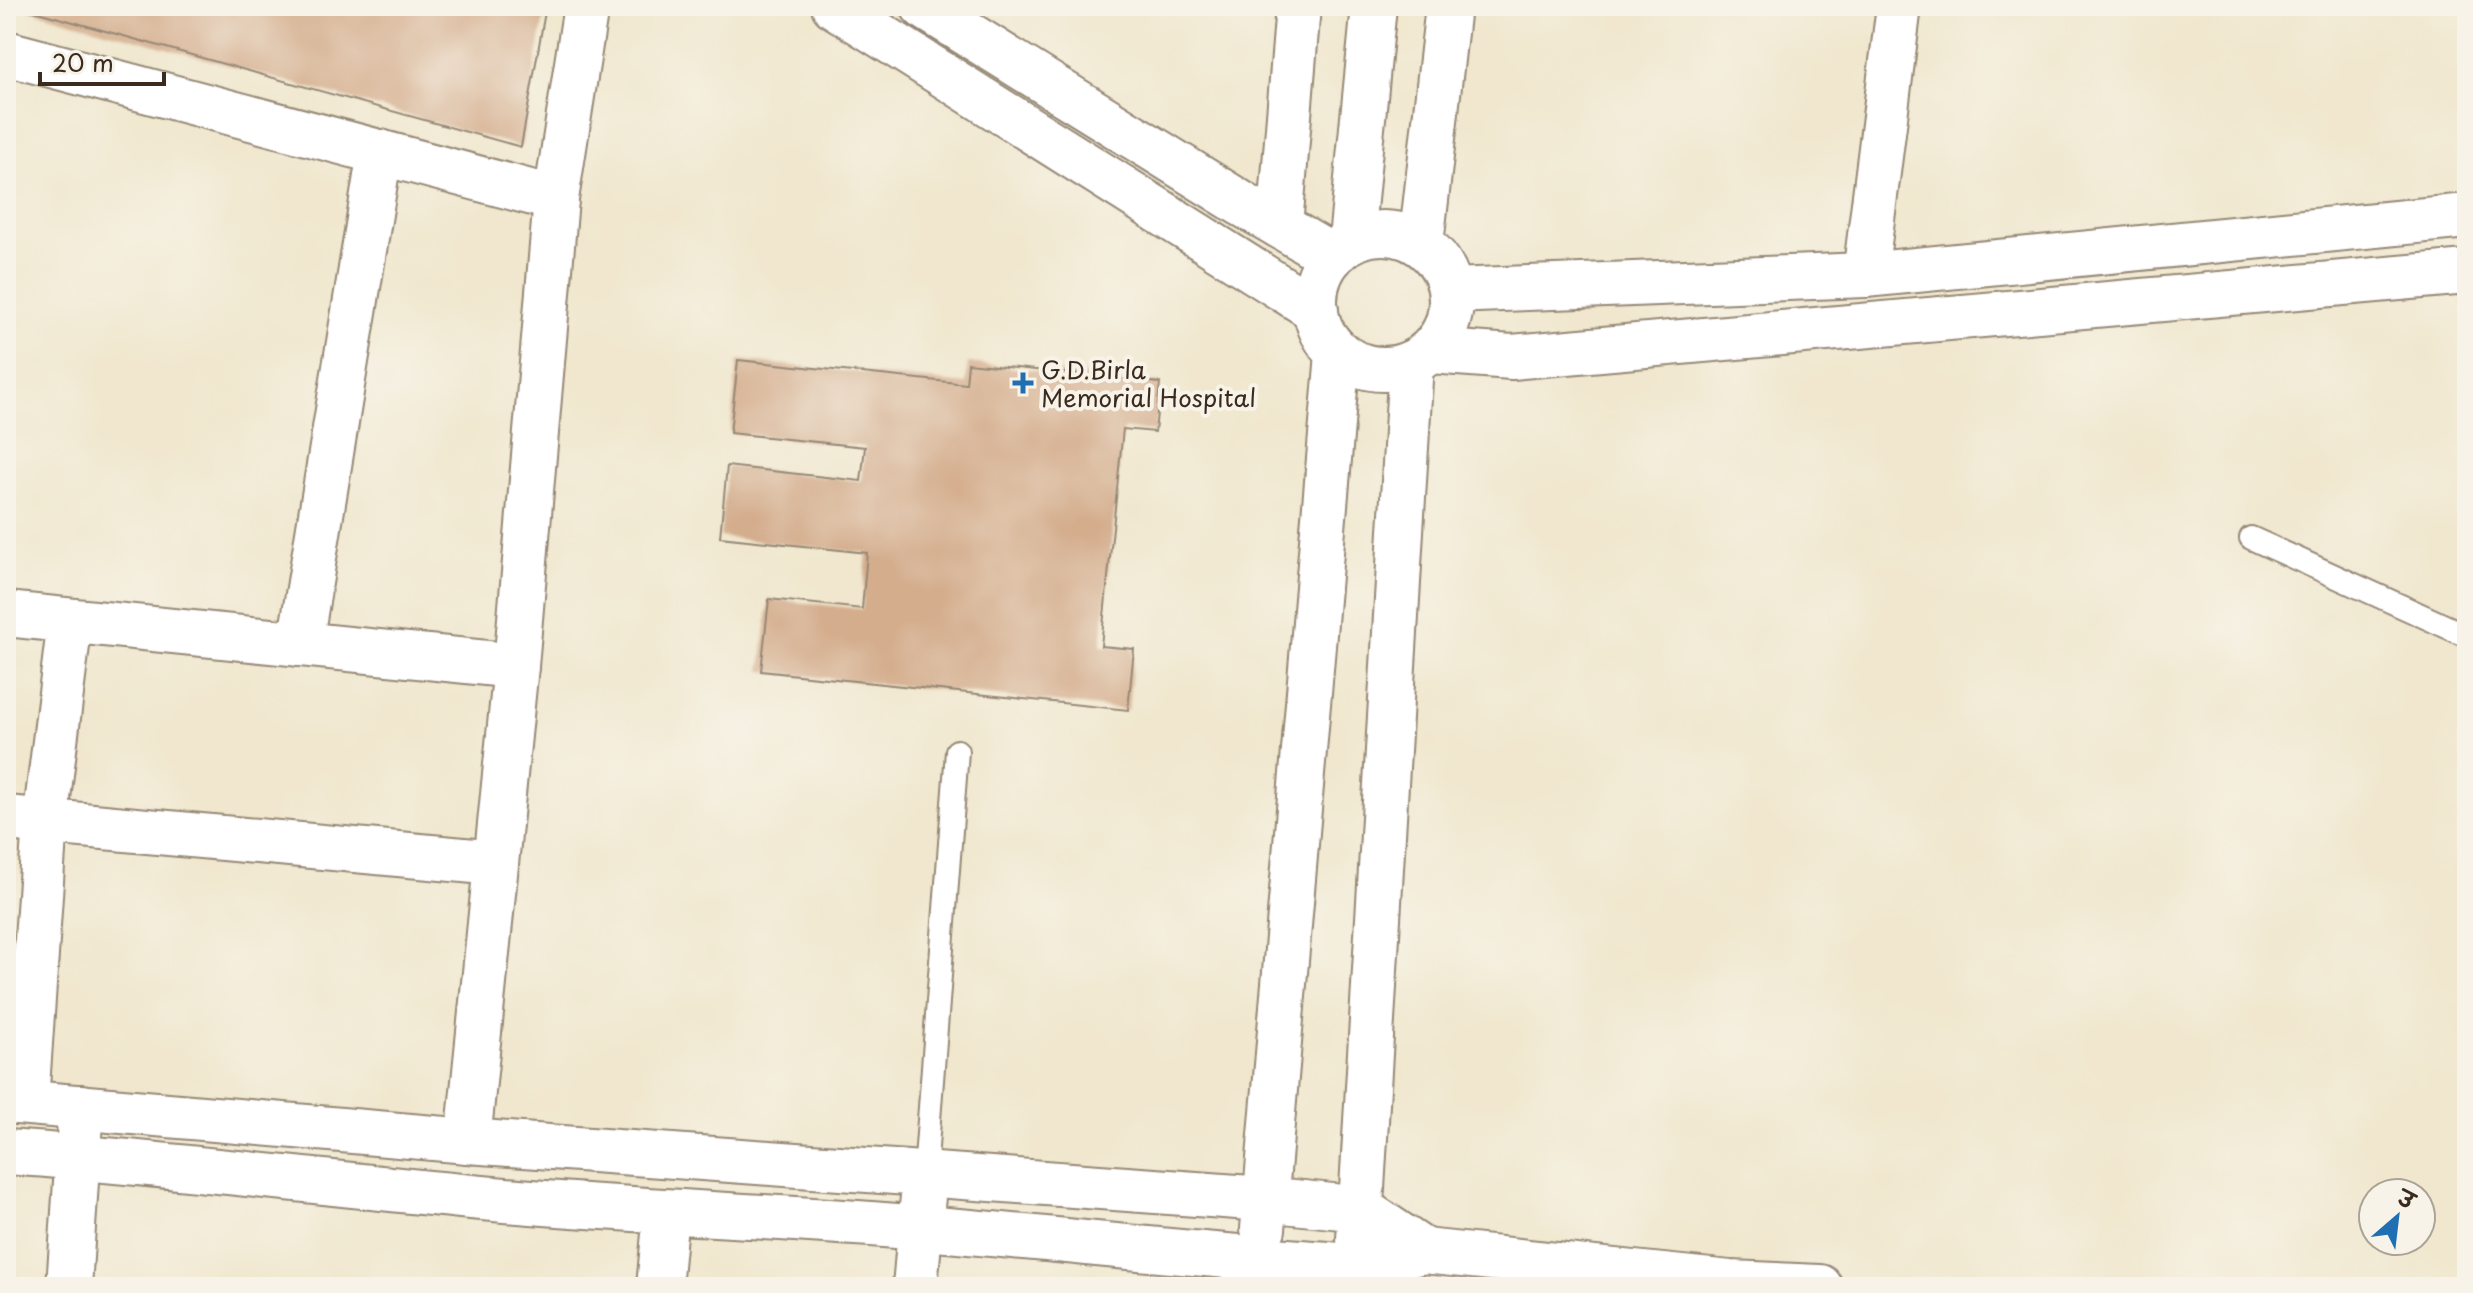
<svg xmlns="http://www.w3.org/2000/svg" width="2473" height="1293" viewBox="0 0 2473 1293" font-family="'Playpen Sans','Playpen Sans Deva',sans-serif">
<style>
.building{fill:#d4ad8d}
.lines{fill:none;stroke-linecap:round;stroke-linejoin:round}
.service-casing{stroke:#968876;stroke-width:26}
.minor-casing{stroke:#968876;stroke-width:48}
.tertiary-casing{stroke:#968876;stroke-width:48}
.service{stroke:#fff;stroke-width:22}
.minor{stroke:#fff;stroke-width:44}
.tertiary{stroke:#fff;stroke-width:44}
.poi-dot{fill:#1f6fb2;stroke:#f7f3e8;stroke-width:3}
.labels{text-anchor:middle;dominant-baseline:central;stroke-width:8;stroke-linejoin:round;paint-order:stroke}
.poi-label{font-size:24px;fill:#3b2a1e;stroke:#f7f3e8;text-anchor:start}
</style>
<rect width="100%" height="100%" fill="#f7f3e8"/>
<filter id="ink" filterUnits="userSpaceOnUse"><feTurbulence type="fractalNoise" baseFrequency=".0125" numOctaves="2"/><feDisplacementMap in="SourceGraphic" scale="16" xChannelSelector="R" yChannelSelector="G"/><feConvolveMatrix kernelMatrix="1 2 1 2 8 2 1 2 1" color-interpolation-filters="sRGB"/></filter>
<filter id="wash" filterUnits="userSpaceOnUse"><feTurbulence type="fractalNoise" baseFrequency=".006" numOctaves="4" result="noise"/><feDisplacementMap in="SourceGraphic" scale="32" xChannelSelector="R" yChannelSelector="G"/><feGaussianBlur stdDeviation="1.8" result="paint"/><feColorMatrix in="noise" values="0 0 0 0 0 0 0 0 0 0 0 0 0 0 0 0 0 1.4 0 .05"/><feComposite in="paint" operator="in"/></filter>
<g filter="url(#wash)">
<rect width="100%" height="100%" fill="#f0e7ce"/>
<g id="blocks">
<g class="building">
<path d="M16 6H546L521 147Z"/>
<path d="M738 360 966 384 968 363 1160 383 1155 432 1123 429 1101 646 1134 649 1128 710 761 671 769 599 862 609 867 553 720 537 727 466 861 481 865 447 730 433Z"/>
</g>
</g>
</g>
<g filter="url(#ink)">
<use href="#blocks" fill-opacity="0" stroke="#968876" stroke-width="2"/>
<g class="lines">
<g class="service-casing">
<g id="service">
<path d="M2251 538 2467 636"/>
<path d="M925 1173 957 751"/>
</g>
</g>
<g class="minor-casing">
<g id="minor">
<path d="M6 53 556 199"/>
<path d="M1280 226 1298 6"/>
<path d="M1865 275 1899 6"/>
<path d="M6 614 516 666"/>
<path d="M300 644 380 152"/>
<path d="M6 818 496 863"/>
<path d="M26 1102 45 822 70 621"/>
<path d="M468 1141 516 666 556 199 586 6"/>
<path d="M1424 1251 1730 1283 1820 1287"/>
<path d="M1358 1266 1424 1251 1361 1209"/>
<path d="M69 1287 81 1107"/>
<path d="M659 1287 666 1213"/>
<path d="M915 1287 925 1173"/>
</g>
</g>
<g class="tertiary-casing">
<g id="tertiary">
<path d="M834 6 1316 310"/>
<path d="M923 6 1242 204 1330 255"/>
<circle cx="1383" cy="301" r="68"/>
<path d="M1351 240 1374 6"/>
<path d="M1421 244 1448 6"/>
<path d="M1451 291 1865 275 2467 216"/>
<path d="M1430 351 1512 357 2467 272"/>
<path d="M6 1101 468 1141 1265 1199 1361 1209"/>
<path d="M6 1152C158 1162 309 1182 461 1196 614 1211 769 1215 923 1228 1068 1240 1212 1257 1358 1266"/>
<path d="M1263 1229 1338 354"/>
<path d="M1359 1239 1411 363"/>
</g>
</g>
<use href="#service" class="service"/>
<use href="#minor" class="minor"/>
<use href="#tertiary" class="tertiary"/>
</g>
</g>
<path class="poi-dot" d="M1019 371h8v8h8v8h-8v8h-8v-8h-8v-8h8z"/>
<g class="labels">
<g class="poi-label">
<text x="1041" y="369">G.D.Birla<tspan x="1041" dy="28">Memorial Hospital</tspan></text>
</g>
</g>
<rect width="2473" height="1293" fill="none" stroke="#f7f3e8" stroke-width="32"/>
<g transform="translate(2397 1217) rotate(28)"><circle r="38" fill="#f7f3e8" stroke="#aca397" stroke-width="2"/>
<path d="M0-6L14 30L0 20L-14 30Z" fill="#1f6fb2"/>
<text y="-12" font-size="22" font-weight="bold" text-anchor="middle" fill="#3b2a1e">उ</text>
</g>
<path d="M40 72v12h124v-12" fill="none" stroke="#3b2a1e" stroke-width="4"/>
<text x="52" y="72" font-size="24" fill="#3b2a1e" stroke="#f7f3e8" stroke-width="6" paint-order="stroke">20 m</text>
</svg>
